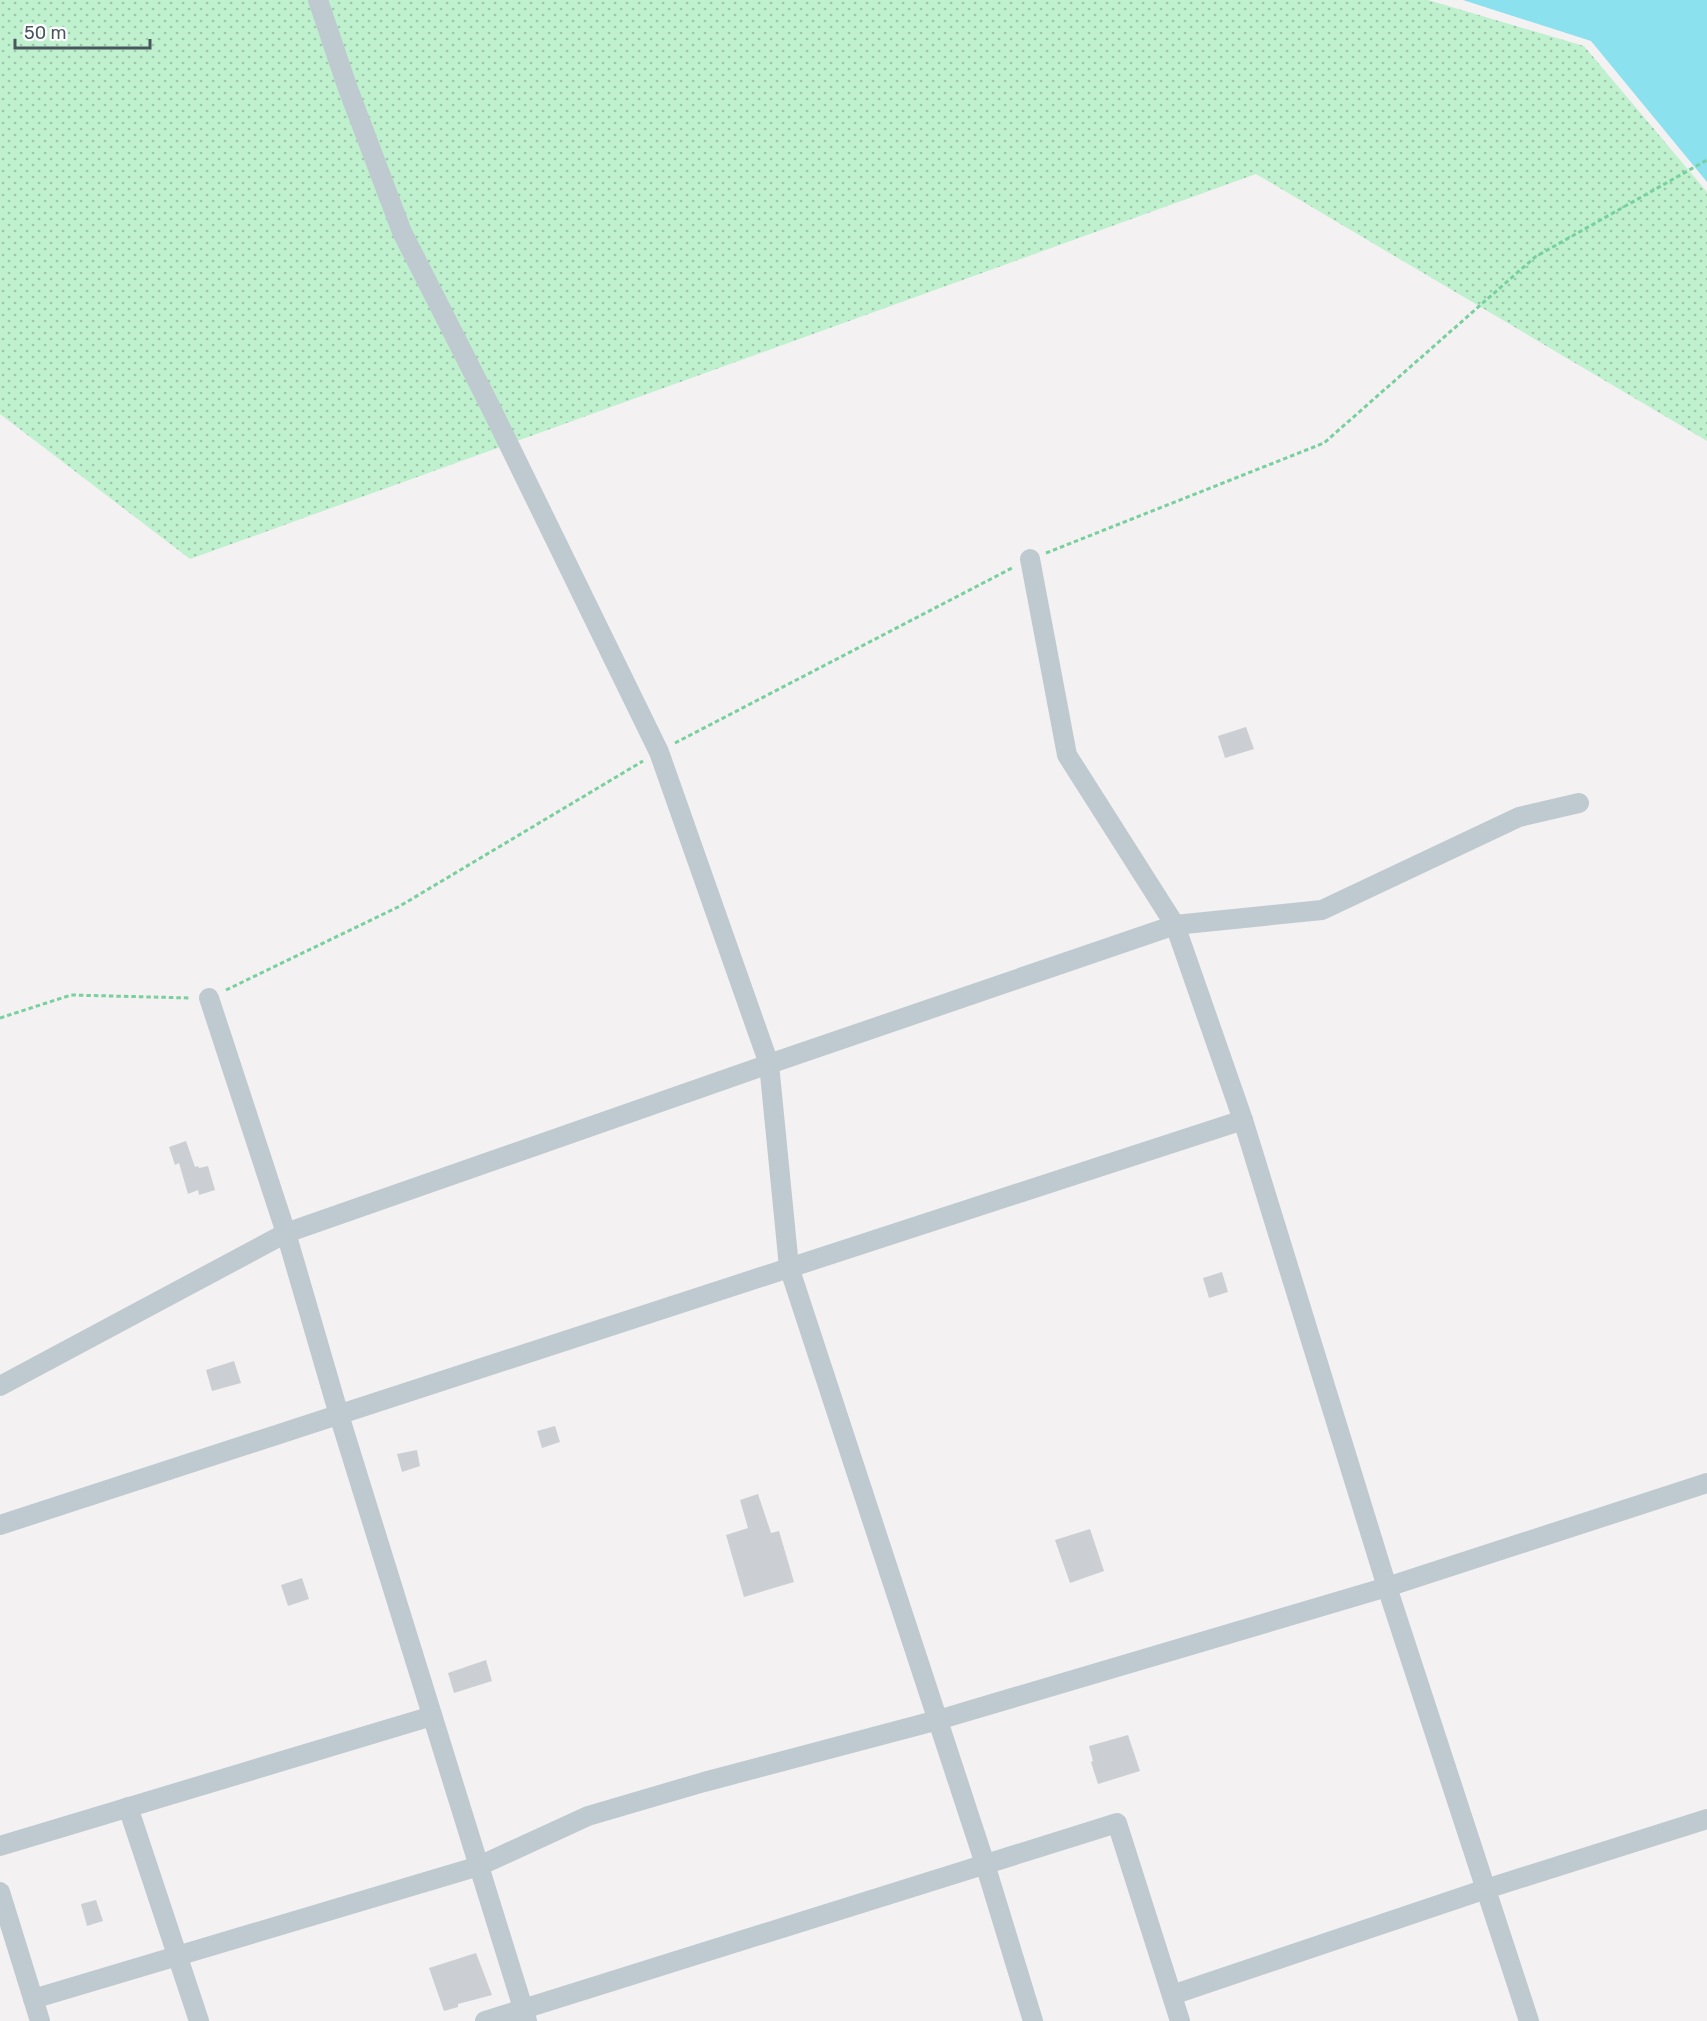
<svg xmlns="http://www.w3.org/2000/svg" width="1707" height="2021" viewBox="0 0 1707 2021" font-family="Rubik,sans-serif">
	<defs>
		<pattern id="grass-dots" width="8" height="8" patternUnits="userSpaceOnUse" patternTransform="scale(1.5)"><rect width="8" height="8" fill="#c0f1cf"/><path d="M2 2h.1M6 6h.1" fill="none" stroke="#9ec6ab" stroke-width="1.8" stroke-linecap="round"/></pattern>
	</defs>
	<rect width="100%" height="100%" fill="#f3f1f1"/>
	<path fill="url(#grass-dots)" d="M 0,0 L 1428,0 L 1584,46 L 1707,192 L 1707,441 L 1256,174 L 190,559 L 0,414 Z"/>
	<path fill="#8ce1ee" d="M 1463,0 L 1707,0 L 1707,182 L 1591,41 Z"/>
	<g fill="#cbcfd3">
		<path d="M 1246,727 L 1254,749 L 1225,758 L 1218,736 Z"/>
		<path d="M 186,1141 L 195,1167 L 198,1166 L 199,1168 L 208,1166 L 215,1190 L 199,1195 L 198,1190 L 188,1194 L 179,1163 L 175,1165 L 169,1147 Z"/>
		<path d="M 1222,1272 L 1228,1292 L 1209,1298 L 1203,1278 Z"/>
		<path d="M 234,1361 L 241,1383 L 212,1391 L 206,1370 Z"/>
		<path d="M 555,1426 L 560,1442 L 542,1448 L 537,1431 Z"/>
		<path d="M 417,1450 L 420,1466 L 402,1472 L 397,1454 Z"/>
		<path d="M 758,1494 L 771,1533 L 779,1531 L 794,1582 L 744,1597 L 726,1535 L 748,1528 L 740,1500 Z"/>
		<path d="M 1090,1529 L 1104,1571 L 1070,1583 L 1055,1540 Z"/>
		<path d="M 302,1578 L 309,1599 L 288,1606 L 281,1585 Z"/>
		<path d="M 486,1660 L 492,1681 L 454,1693 L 448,1673 Z"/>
		<path d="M 1128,1735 L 1140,1771 L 1098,1784 L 1091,1762 L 1093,1761 L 1089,1746 Z"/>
		<path d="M 96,1900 L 103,1921 L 87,1926 L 81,1904 Z"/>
		<path d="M 476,1953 L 492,1995 L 458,2004 L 458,2007 L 444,2011 L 429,1968 Z"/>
	</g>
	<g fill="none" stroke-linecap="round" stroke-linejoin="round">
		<g stroke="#77d09e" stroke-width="3" stroke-dasharray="4.5 3" stroke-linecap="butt">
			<path d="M 1046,553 L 1324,443 L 1535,257 L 1707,160"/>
			<path d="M 675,743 L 1012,568"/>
			<path d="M 226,990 L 400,906 L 643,761"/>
			<path d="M 0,1018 L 71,995 L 191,998"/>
		</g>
		<g stroke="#bfcad0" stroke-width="20">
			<path d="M 318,0 L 347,86 L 402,232 L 490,406 L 659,752 L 769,1064 L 789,1267 L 985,1864 L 1033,2021"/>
			<path d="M 1030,559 L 1067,755 L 1175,925 L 1243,1120 L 1387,1587 L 1529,2021"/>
			<path d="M 209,998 L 286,1233 L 339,1415 L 527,2021"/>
			<path d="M 0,1386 L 286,1233 L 769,1064 L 1175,925 L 1322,910 L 1519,817 L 1579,803"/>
			<path d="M 0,1525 L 1243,1120"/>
			<path d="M 128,1807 L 199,2021"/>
			<path d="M 0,1846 L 432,1716"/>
			<path d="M 0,1892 L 40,2021"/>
			<path d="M 1172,1995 L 1486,1889 L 1707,1819"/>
			<path d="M 33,1999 L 479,1866 L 588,1816 L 704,1782 L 938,1720 L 1387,1587 L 1707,1483"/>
			<path d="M 485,2021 L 1117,1823 L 1180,2021"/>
		</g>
	</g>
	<path d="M15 39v9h135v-9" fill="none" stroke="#48565f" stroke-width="3"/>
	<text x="24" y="39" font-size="18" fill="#48565f" stroke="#ffffff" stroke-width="4.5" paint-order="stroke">50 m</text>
</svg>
